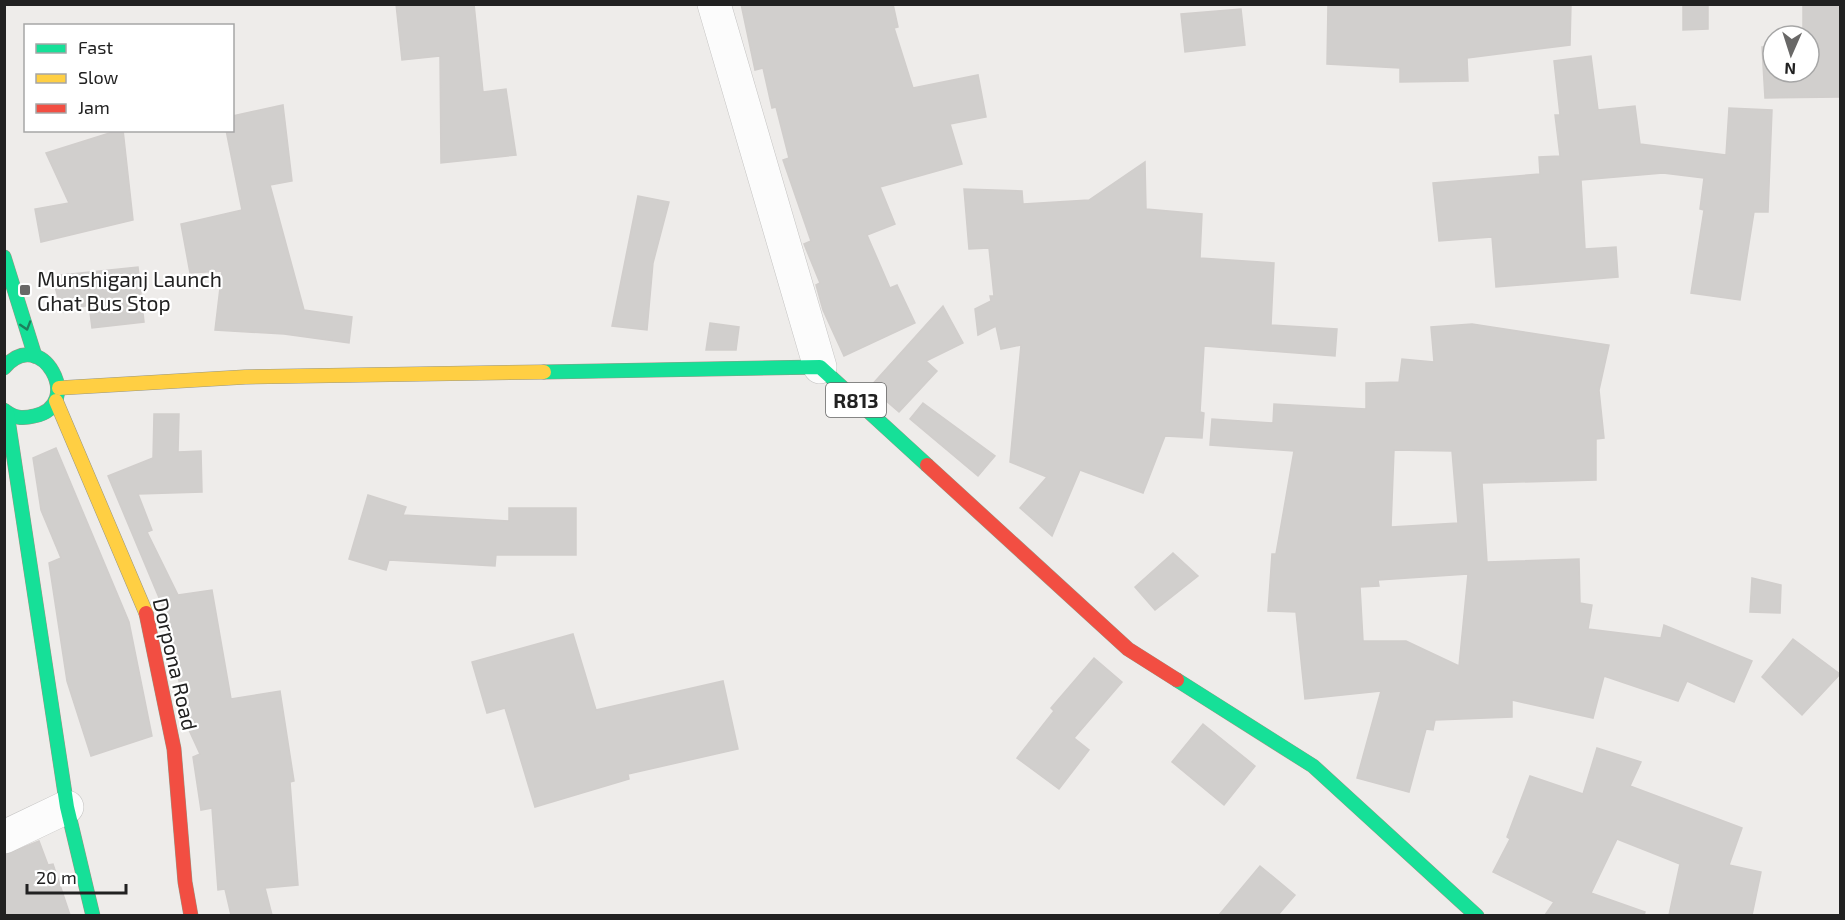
<svg xmlns="http://www.w3.org/2000/svg" width="1845" height="920" viewBox="0 0 1845 920" font-family="'Exo 2',sans-serif">
	<rect width="100%" height="100%" fill="#eeecea"/>
	<g fill="#d1cfcd" stroke="#d1cecc" stroke-width="1.5" fill-rule="evenodd">
		<path d="M 396,4 L 474,4 L 483,92 L 506,89 L 516,155 L 441,163 L 440,56 L 402,60 Z"/>
		<path d="M 741,4 L 893,4 L 898,27 L 894,28 L 913,88 L 978,75 L 986,117 L 950,124 L 962,164 L 880,187 L 895,224 L 867,235 L 890,288 L 897,285 L 915,323 L 844,356 L 823,310 L 816,285 L 820,283 L 804,244 L 811,241 L 783,160 L 789,158 L 776,107 L 772,108 L 763,68 L 755,70 Z"/>
		<path d="M 1328,4 L 1571,4 L 1570,45 L 1467,58 L 1468,81 L 1400,82 L 1400,68 L 1327,64 Z"/>
		<path d="M 1683,4 L 1708,4 L 1708,29 L 1683,30 Z"/>
		<path d="M 1803,4 L 1840,4 L 1840,97 L 1765,98 L 1762,47 L 1773,47 L 1773,72 L 1809,72 L 1809,36 L 1803,36 Z"/>
		<path d="M 1241,9 L 1245,45 L 1185,52 L 1181,14 Z"/>
		<path d="M 1591,56 L 1598,110 L 1635,106 L 1640,144 L 1726,155 L 1729,108 L 1772,110 L 1768,212 L 1754,212 L 1740,300 L 1691,293 L 1704,210 L 1700,209 L 1704,178 L 1663,173 L 1581,180 L 1585,249 L 1616,247 L 1618,277 L 1496,287 L 1492,237 L 1439,241 L 1433,183 L 1540,174 L 1539,157 L 1560,156 L 1555,115 L 1560,115 L 1554,61 Z"/>
		<path d="M 283,105 L 292,181 L 270,185 L 304,310 L 352,317 L 349,343 L 284,334 L 215,330 L 222,271 L 190,273 L 181,224 L 242,210 L 226,130 L 232,130 L 232,116 Z"/>
		<path d="M 119,130 L 123,130 L 133,220 L 41,242 L 35,209 L 69,203 L 46,153 Z"/>
		<path d="M 1145,162 L 1146,209 L 1202,214 L 1200,258 L 1274,263 L 1271,325 L 1337,329 L 1335,356 L 1204,346 L 1200,412 L 1204,413 L 1202,438 L 1165,436 L 1143,493 L 1080,470 L 1052,536 L 1020,508 L 1047,477 L 1010,462 L 1021,345 L 1001,349 L 996,326 L 978,335 L 975,309 L 991,301 L 990,296 L 994,296 L 989,248 L 969,249 L 964,189 L 1022,191 L 1023,204 L 1089,200 Z"/>
		<path d="M 638,196 L 669,202 L 653,263 L 647,330 L 612,326 Z"/>
		<path d="M 138,267 L 144,322 L 92,328 L 89,305 L 62,312 L 52,276 Z"/>
		<path d="M 943,306 L 963,343 L 926,361 L 937,371 L 899,412 L 870,387 Z"/>
		<path d="M 710,323 L 739,327 L 736,350 L 706,350 Z"/>
		<path d="M 1472,324 L 1609,345 L 1599,390 L 1604,438 L 1596,439 L 1596,480 L 1482,483 L 1487,562 L 1579,559 L 1580,603 L 1592,605 L 1588,629 L 1661,638 L 1664,625 L 1752,661 L 1734,702 L 1687,681 L 1678,701 L 1604,676 L 1593,718 L 1512,700 L 1512,717 L 1435,720 L 1433,730 L 1426,729 L 1409,792 L 1357,778 L 1381,691 L 1305,699 L 1296,612 L 1268,611 L 1272,554 L 1276,554 L 1294,451 L 1210,445 L 1212,419 L 1273,423 L 1274,404 L 1366,409 L 1366,383 L 1399,382 L 1402,359 L 1434,362 L 1431,327 ZM 1394,450 L 1452,451 L 1458,523 L 1391,527 ZM 1468,574 L 1459,666 L 1406,641 L 1363,641 L 1360,587 L 1379,586 L 1378,580 Z"/>
		<path d="M 923,403 L 995,456 L 978,476 L 910,419 Z"/>
		<path d="M 154,414 L 179,414 L 178,452 L 201,451 L 202,492 L 138,494 L 152,530 L 147,532 L 178,595 L 212,590 L 231,699 L 280,691 L 294,781 L 290,782 L 298,885 L 265,888 L 272,915 L 231,915 L 225,889 L 218,890 L 212,808 L 201,810 L 193,757 L 200,754 L 189,730 L 165,612 L 108,476 L 153,458 Z"/>
		<path d="M 56,448 L 129,622 L 152,736 L 91,756 L 67,681 L 49,563 L 61,558 L 41,510 L 33,458 Z"/>
		<path d="M 368,495 L 406,507 L 403,515 L 509,521 L 509,508 L 576,508 L 576,555 L 496,555 L 495,566 L 389,560 L 386,570 L 349,559 Z"/>
		<path d="M 1173,553 L 1198,576 L 1155,610 L 1135,587 Z"/>
		<path d="M 1752,578 L 1781,585 L 1780,613 L 1750,612 Z"/>
		<path d="M 573,634 L 596,710 L 723,681 L 738,749 L 628,774 L 629,779 L 535,807 L 505,708 L 487,713 L 472,662 Z"/>
		<path d="M 1793,639 L 1840,674 L 1802,715 L 1762,677 Z"/>
		<path d="M 1094,658 L 1122,682 L 1074,738 L 1089,750 L 1059,789 L 1017,758 L 1054,711 L 1051,708 Z"/>
		<path d="M 1203,724 L 1255,766 L 1224,805 L 1172,762 Z"/>
		<path d="M 1597,748 L 1641,762 L 1630,786 L 1742,828 L 1729,865 L 1761,872 L 1752,915 L 1669,915 L 1680,864 L 1617,839 L 1591,893 L 1645,912 L 1644,915 L 1545,915 L 1554,902 L 1493,872 L 1510,839 L 1507,837 L 1530,776 L 1583,794 Z"/>
		<path d="M 39,841 L 48,865 L 53,864 L 70,915 L 4,915 L 4,855 Z"/>
		<path d="M 1260,866 L 1295,895 L 1278,915 L 1219,915 Z"/>
	</g>
	<g fill="none" stroke-linecap="round" stroke-linejoin="round">
		<g stroke="#c4c3c2" stroke-width="34">
			<g id="street">
				<path d="M 714,4 L 820,367"/>
				<path d="M 4,837 L 67,807"/>
			</g>
		</g>
		<g stroke="#979684" stroke-width="15">
			<g id="fast">
				<path d="M 4,257 L 35,356"/>
				<path d="M 4,368 C 41,323 86,406 34,416 C 22,419 14,418 4,410"/>
				<path d="M 544,372 L 820,367 L 927,465"/>
				<path d="M 7,413 L 67,807 L 93,916"/>
				<path d="M 1177,680 L 1313,766 L 1477,916"/>
			</g>
		</g>
		<g stroke="#979684" stroke-width="15">
			<g id="slow">
				<path d="M 59,388 L 245,377 L 544,372"/>
				<path d="M 56,401 L 146,613"/>
			</g>
		</g>
		<g stroke="#979684" stroke-width="15">
			<g id="jam">
				<path d="M 927,465 L 1128,649 L 1177,680"/>
				<path d="M 146,613 L 174,749 L 185,882 L 191,916"/>
			</g>
		</g>
		<use href="#street" stroke="#fcfcfc" stroke-width="33"/>
		<use href="#fast" stroke="#16e098" stroke-width="14"/>
		<use href="#slow" stroke="#ffcf43" stroke-width="14"/>
		<use href="#jam" stroke="#f24e42" stroke-width="14"/>
	</g>
	<defs><path id="oneway-chevron" d="M-2-3.5L2.5 0L-2 3.5" fill="none" stroke-width="1.6" stroke-linecap="round" stroke-linejoin="round" transform="scale(1.5)"/></defs>
	<use stroke="#1c805c" href="#oneway-chevron" transform="translate(26 326) rotate(73)"/>
	<rect fill="#696867" stroke="#fff" stroke-width="2" x="19" y="284" width="12" height="12" rx="3"/>
	<g text-anchor="middle" dominant-baseline="central" stroke-width="4.5" stroke-linejoin="round" paint-order="stroke">
		<rect fill="#fff" stroke="#646464" stroke-width="1.5" x="826" y="383" width="60" height="34" rx="4.5"/>
		<g font-size="20" font-weight="bold" fill="#212121">
			<text x="856" y="400">R813</text>
		</g>
		<g font-size="21" fill="#212121" stroke="#fff" text-anchor="start">
			<text x="37" y="278">Munshiganj Launch<tspan x="37" dy="24">Ghat Bus Stop</tspan></text>
		</g>
		<g font-size="21" fill="#212121" stroke="#fff">
			<text transform="translate(176 664) rotate(77)">Dorpona Road</text>
		</g>
	</g>
	<rect width="1845" height="920" fill="none" stroke="#212121" stroke-width="12"/>
	<rect x="24" y="24" width="210" height="108" fill="#ffffff" stroke="#a6a6a6" stroke-width="1.5"/>
	<rect x="36" y="44" width="30" height="9" fill="#16e098" stroke="#a6a6a6" stroke-width="1.5"/>
	<text x="78" y="54" font-size="18" fill="#212121">Fast</text>
	<rect x="36" y="74" width="30" height="9" fill="#ffcf43" stroke="#a6a6a6" stroke-width="1.5"/>
	<text x="78" y="84" font-size="18" fill="#212121">Slow</text>
	<rect x="36" y="104" width="30" height="9" fill="#f24e42" stroke="#a6a6a6" stroke-width="1.5"/>
	<text x="78" y="114" font-size="18" fill="#212121">Jam</text>
	<g transform="translate(1791 54) rotate(183)"><circle r="28" fill="#ffffff" stroke="#a6a6a6" stroke-width="1.5"/>
	<path d="M0-4.5L10 22L0 15L-10 22Z" fill="#696867"/>
	<text y="-9" font-size="16" font-weight="bold" text-anchor="middle" fill="#212121">N</text>
	</g>
	<path d="M27 884v9h99v-9" fill="none" stroke="#212121" stroke-width="3"/>
	<text x="36" y="884" font-size="18" fill="#212121" stroke="#ffffff" stroke-width="4.5" paint-order="stroke">20 m</text>
</svg>
